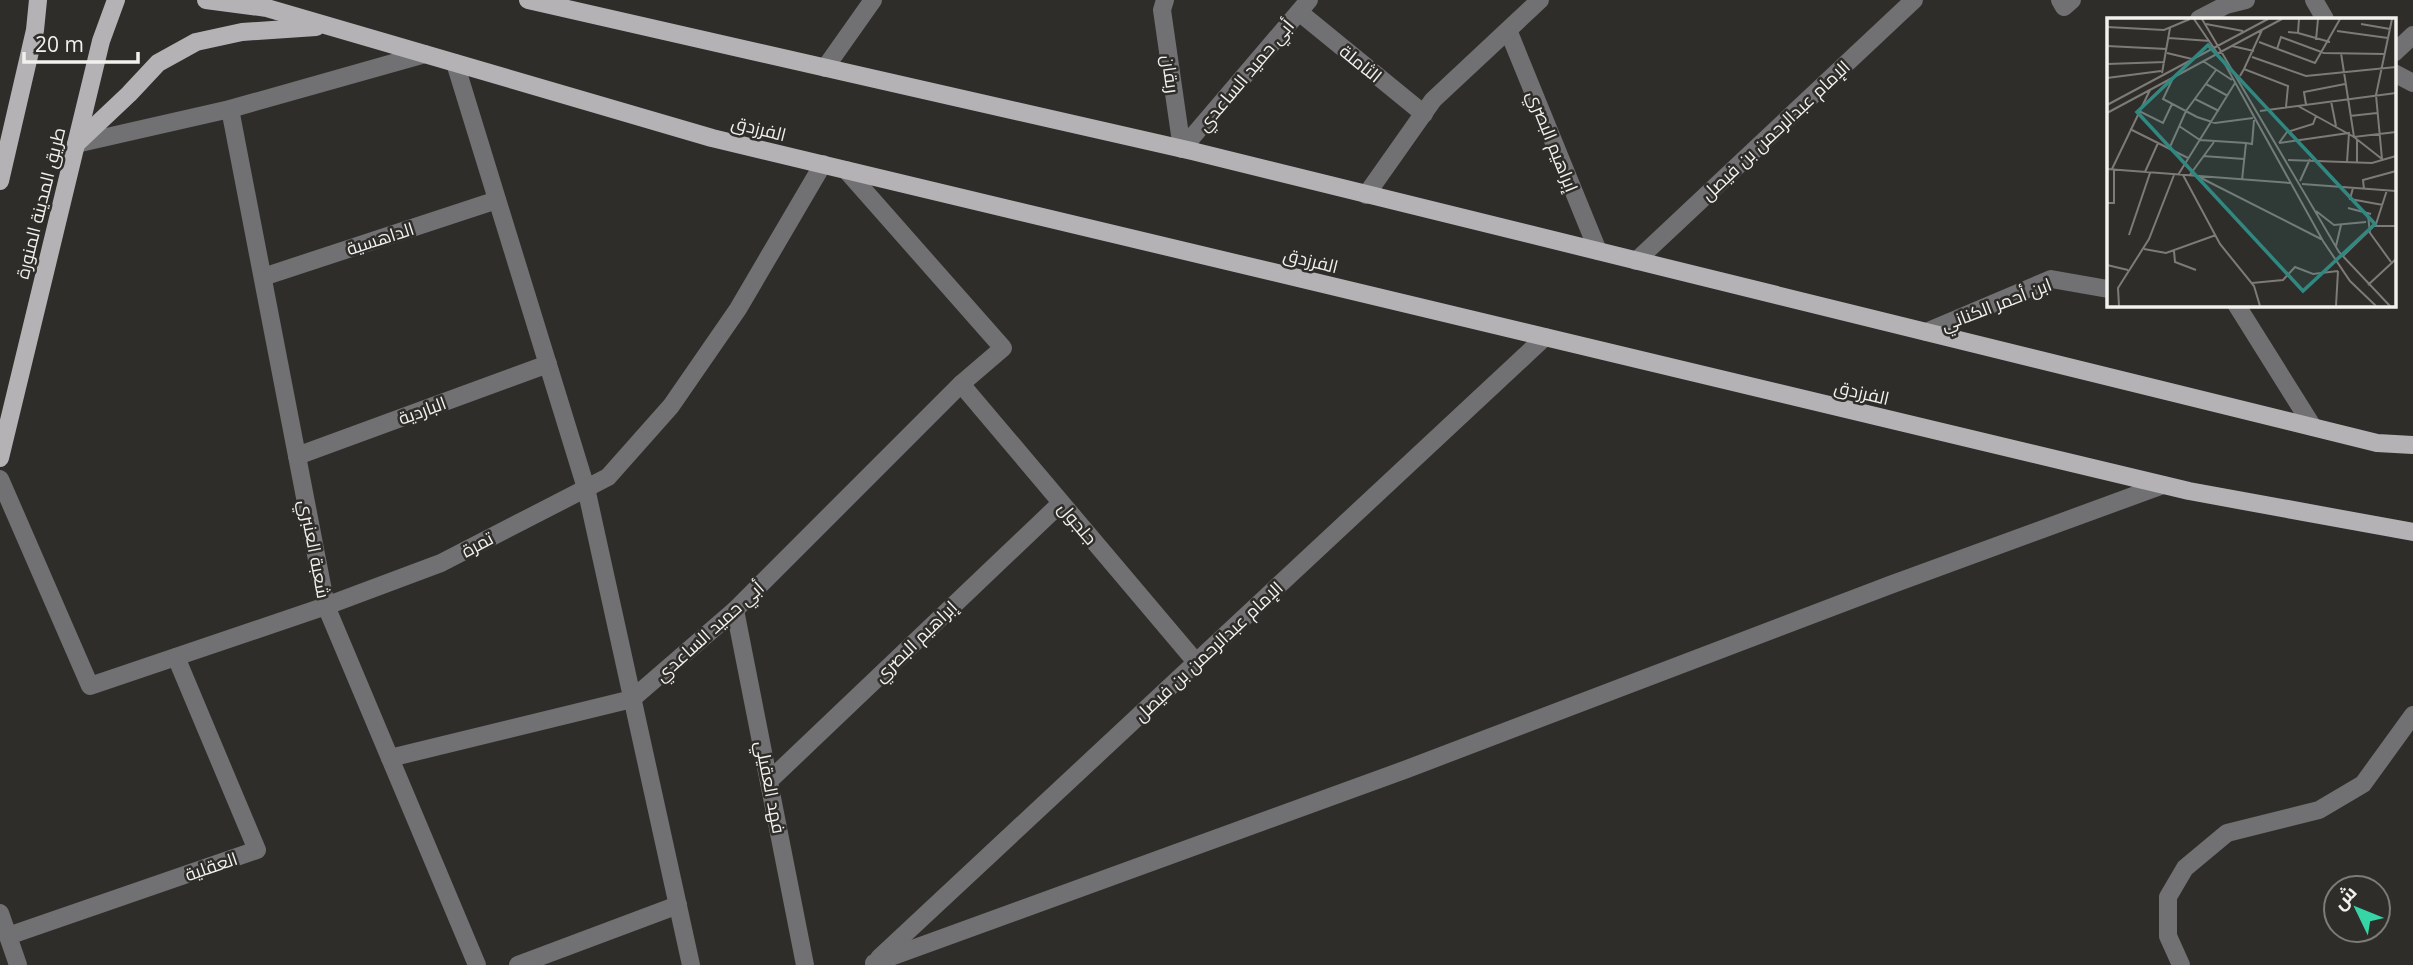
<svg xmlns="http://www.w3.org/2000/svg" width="2413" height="965" viewBox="0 0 2413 965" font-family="'Open Sans',Cairo,sans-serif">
	<rect width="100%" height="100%" fill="#2f2d2a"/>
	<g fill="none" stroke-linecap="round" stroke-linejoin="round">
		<g stroke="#717072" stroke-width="18">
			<path d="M 1165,0 L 1162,10 L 1182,149"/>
			<path d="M 2060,0 L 2064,7 L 2072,0"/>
			<path d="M 2314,0 L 2325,19"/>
			<path d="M 1299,12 L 1424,114"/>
			<path d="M 2199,19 L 2226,5 L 2246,0"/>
			<path d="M 1508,30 L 1598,251"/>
			<path d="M 2394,53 L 2413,35"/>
			<path d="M 455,63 L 586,488 L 691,965"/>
			<path d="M 825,68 L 873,0"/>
			<path d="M 2394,73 L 2413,83"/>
			<path d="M 230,109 L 326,606 L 477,965"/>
			<path d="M 76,144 L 230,109 L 425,54"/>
			<path d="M 1182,149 L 1309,0"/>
			<path d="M 1366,195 L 1433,100 L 1540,0"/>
			<path d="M 1636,261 L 1914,0"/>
			<path d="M 263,277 L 497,200"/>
			<path d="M 2236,304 L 2313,427"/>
			<path d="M 1926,332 L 2051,279 L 2108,289"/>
			<path d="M 961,384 L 1196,662"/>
			<path d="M 297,456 L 548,364"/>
			<path d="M 0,479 L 90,686 L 326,606 L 441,563 L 608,477 L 671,406 L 738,309 L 823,164"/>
			<path d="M 735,610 L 805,965"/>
			<path d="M 390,758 L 632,699 L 735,610 L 961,384 L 1003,348 L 846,170"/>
			<path d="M 770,780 L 1061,503"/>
			<path d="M 0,913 L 18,965"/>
			<path d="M 8,936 L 257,850 L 176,657"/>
			<path d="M 879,958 L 1545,337"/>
			<path d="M 874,963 L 1407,769 L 1890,585 L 2163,485"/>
			<path d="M 518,965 L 678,905"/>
			<path d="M 2181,965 L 2168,936 L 2168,897 L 2185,868 L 2227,833 L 2319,810 L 2363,784 L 2413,715"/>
		</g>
		<g stroke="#b5b2b6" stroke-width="18">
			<path d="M 206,0 L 267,8 L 712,138 L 2189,491 L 2413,532"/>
			<path d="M 528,0 L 1192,151 L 2377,443 L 2413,445"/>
			<path d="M 76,144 L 129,94 L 158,63 L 196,42 L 242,32 L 316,27"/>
			<path d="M 0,181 L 35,30 L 38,0"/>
			<path d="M 0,458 L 101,41 L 116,0"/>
		</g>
	</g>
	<g text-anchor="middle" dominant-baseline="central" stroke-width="5" stroke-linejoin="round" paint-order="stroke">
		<g font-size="18" fill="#f2f1ee" stroke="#2f2d2a">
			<text transform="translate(1361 63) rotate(39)">الثاملة</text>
			<text transform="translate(1171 74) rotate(82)">ربقان</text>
			<text transform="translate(1245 75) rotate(-50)">أبي حميد الساعدي</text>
			<text transform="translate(759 128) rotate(14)">الفرزدق</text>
			<text transform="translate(1775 130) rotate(-43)">الإمام عبدالرحمن بن فيصل</text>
			<text transform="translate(1553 141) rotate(68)">إبراهيم البصري</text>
			<text transform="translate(40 203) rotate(-76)">طريق المدينة المنورة</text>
			<text transform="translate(380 238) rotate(-18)">الداهسية</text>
			<text transform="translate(1311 260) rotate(14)">الفرزدق</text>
			<text transform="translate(1996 304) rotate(-21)">ابن أحمر الكناني</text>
			<text transform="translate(1862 392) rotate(13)">الفرزدق</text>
			<text transform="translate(422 410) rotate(-20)">الباردية</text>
			<text transform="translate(1078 523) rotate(50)">جلجول</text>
			<text transform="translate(477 544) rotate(-28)">تمرة</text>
			<text transform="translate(315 549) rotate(79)">شعبة العنبري</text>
			<text transform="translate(709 631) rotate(-42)">أبي حميد الساعدي</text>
			<text transform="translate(915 641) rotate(-44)">إبراهيم البصري</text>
			<text transform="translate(1208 651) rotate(-43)">الإمام عبدالرحمن بن فيصل</text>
			<text transform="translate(771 787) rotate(79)">فهد العقيلي</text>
			<text transform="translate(211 866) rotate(-19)">العقلية</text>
		</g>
	</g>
	<g transform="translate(2107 18)">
		<rect width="289" height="289" fill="#2f2d2a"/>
		<path fill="none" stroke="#7d7b78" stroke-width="2" d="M 87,1 L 119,48 L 216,223 L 243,263 L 269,288M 95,1 L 232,234 L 283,288M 99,6 L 136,13M 254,6 L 283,11M 0,9 L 57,12 L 83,1M 230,13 L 281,20M 181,14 L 191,15 L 192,1M 191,15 L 223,24M 62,20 L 103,23M 209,22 L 211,1M 152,24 L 208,45 L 233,1M 0,28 L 60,31M 125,28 L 147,33M 170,31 L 174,19 L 217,35 L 278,36M 60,35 L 85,41M 234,35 L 247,119 L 289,114M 145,39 L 199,58 L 289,49M 96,43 L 125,62M 0,46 L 58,44M 137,51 L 155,12M 55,55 L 63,10M 133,58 L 137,51 L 181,68 L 179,89M 0,60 L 54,53M 66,60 L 56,81 L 90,99 L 108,105 L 146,100M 99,66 L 121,78M 88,81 L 112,93M 224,83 L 229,108M 0,87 L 161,1M 199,87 L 197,74 L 238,66M 191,88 L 247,119 L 275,141M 32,93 L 56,105 L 65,86M 153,93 L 289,75M 0,95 L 175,1M 243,98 L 270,95M 72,108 L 93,122 L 139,125M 23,111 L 81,140M 139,125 L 145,126 L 147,102M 172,125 L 242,115 L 240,144M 172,125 L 180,114 L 206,106 L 209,98M 62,131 L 79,93 L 109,52M 96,138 L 137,141M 275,141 L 269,77 L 285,1M 181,142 L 265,145 L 289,138M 250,145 L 250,121M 0,151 L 183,165M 5,151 L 43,72M 38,154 L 51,125M 71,157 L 128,65M 76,157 L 113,226 L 147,268 L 153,288M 82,158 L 107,124M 92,159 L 214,221M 135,162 L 139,125M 193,163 L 203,141M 195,166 L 289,173M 246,170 L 243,181 L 276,187M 257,171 L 256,162 L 289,153M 0,185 L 7,185 L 7,151M 241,190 L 264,196M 209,193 L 227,207 L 259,204M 261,197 L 263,215 L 284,244M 267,208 L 289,208M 22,217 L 43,155M 229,228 L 234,207M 37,231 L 59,235 L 109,217M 67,233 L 68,244 L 89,252M 236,238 L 269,206 L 280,172M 0,247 L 21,252M 145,265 L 176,262 L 188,249 L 206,256 L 231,253M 261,267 L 289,241M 12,288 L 11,270 L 42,221 L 67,157M 229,288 L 231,253"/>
		<path fill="#318881" fill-opacity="0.15" stroke="#318881" stroke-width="3.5" d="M 101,27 L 268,206 L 196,273 L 30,94 Z"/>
		<rect width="289" height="289" fill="none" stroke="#f2f1ee" stroke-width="3.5"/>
	</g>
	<g transform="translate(2357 909) rotate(313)"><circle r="33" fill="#2f2d2a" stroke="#7d7b78" stroke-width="2"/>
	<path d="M0-5L12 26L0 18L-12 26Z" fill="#37d4a6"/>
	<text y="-10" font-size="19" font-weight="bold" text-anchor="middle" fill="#f2f1ee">ش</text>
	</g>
	<path d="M24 52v10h114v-10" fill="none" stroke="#f2f1ee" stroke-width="3.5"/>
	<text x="35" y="52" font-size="21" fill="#f2f1ee" stroke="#2f2d2a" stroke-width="5" paint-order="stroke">20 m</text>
</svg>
